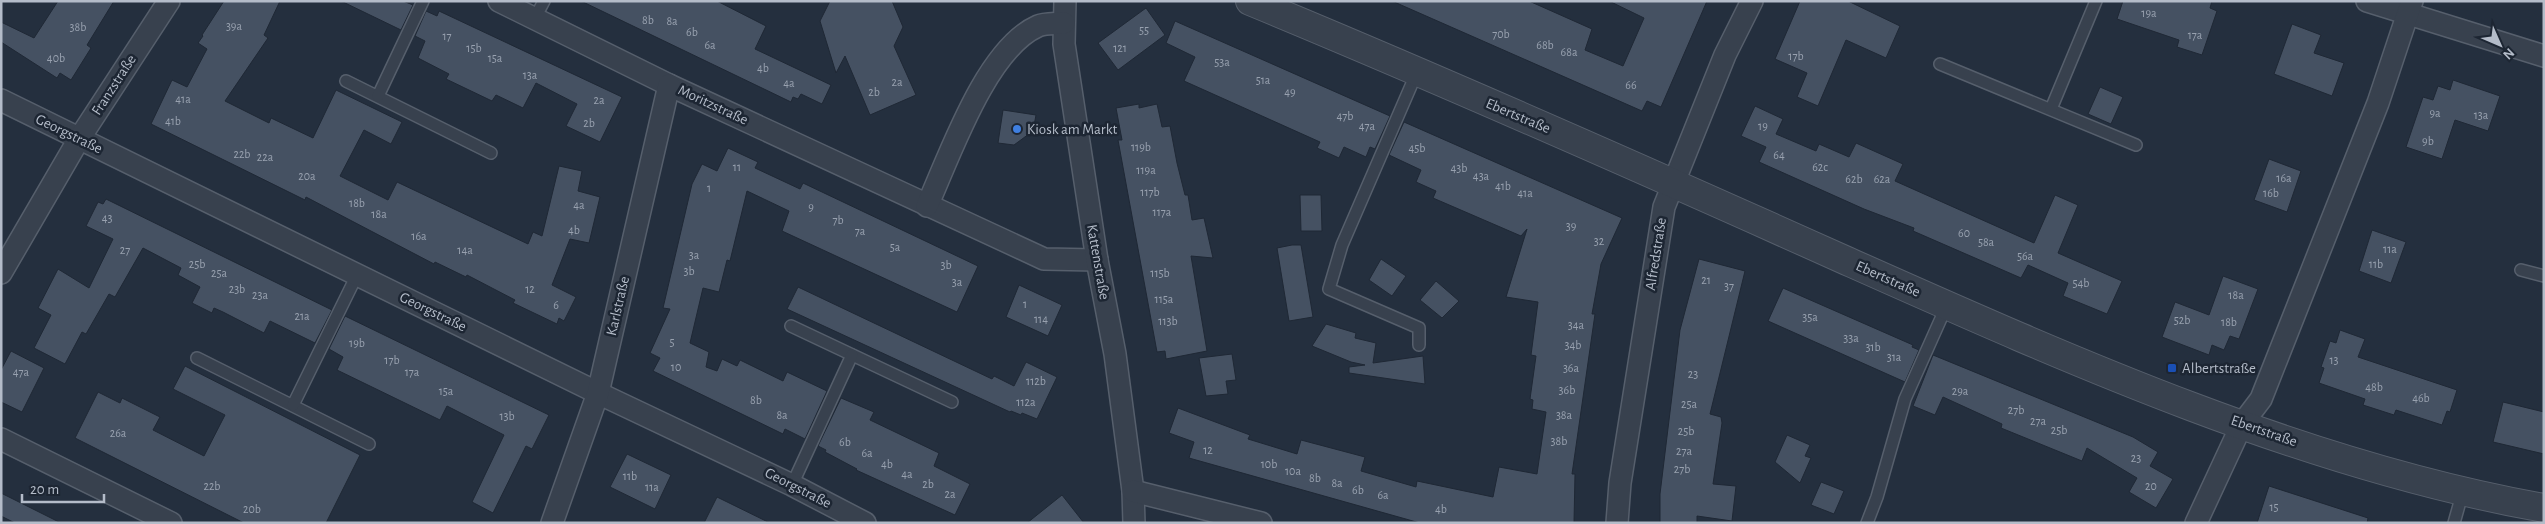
<svg xmlns="http://www.w3.org/2000/svg" width="2545" height="524" viewBox="0 0 2545 524" font-family="'Alegreya Sans',sans-serif">
	<rect width="100%" height="100%" fill="#242f3e"/>
	<g fill="#455162" stroke="#1f2835">
		<path d="M 58,1 L 114,1 L 87,45 L 91,48 L 71,80 L 60,73 L 57,78 L 1,42 L 1,22 L 34,38 Z"/>
		<path d="M 224,1 L 280,1 L 264,35 L 268,38 L 225,101 L 269,123 L 271,118 L 313,138 L 336,90 L 402,122 L 391,144 L 364,130 L 340,176 L 388,200 L 397,182 L 528,244 L 533,232 L 542,236 L 559,166 L 582,171 L 578,191 L 600,197 L 589,243 L 570,239 L 552,285 L 576,297 L 564,321 L 559,318 L 557,324 L 513,303 L 515,300 L 467,275 L 466,277 L 435,262 L 434,264 L 306,197 L 305,200 L 151,124 L 172,80 L 187,87 L 207,49 L 198,43 L 203,36 L 202,35 Z"/>
		<path d="M 341,1 L 403,1 L 413,5 L 401,30 Z"/>
		<path d="M 581,1 L 717,1 L 766,26 L 755,49 L 831,85 L 822,104 L 801,94 L 798,99 L 793,97 L 791,102 Z"/>
		<path d="M 830,1 L 892,1 L 903,27 L 894,46 L 916,95 L 870,115 L 845,56 L 836,73 L 820,21 Z"/>
		<path d="M 1392,1 L 1529,1 L 1592,29 L 1585,50 L 1623,66 L 1644,18 L 1609,1 L 1707,1 L 1661,107 L 1647,101 L 1642,111 Z"/>
		<path d="M 1800,1 L 1848,1 L 1900,26 L 1886,58 L 1846,40 L 1818,106 L 1797,97 L 1807,73 L 1775,59 Z"/>
		<path d="M 2123,1 L 2212,1 L 2210,8 L 2217,11 L 2202,55 L 2177,47 L 2179,40 L 2117,19 Z"/>
		<path d="M 1146,8 L 1165,35 L 1118,70 L 1098,43 Z"/>
		<path d="M 426,11 L 437,16 L 439,11 L 622,97 L 600,142 L 566,126 L 577,104 L 536,83 L 523,108 L 496,95 L 492,101 L 446,79 L 449,74 L 418,58 L 425,41 L 415,36 Z"/>
		<path d="M 1175,21 L 1390,116 L 1375,149 L 1370,147 L 1366,157 L 1344,147 L 1339,158 L 1317,148 L 1320,142 L 1184,81 L 1195,57 L 1166,43 Z"/>
		<path d="M 2292,24 L 2321,35 L 2314,53 L 2344,63 L 2332,96 L 2274,74 Z"/>
		<path d="M 2453,80 L 2500,96 L 2488,131 L 2455,120 L 2442,159 L 2406,147 L 2423,97 L 2433,100 L 2438,86 L 2450,90 Z"/>
		<path d="M 2100,87 L 2123,97 L 2111,124 L 2088,114 Z"/>
		<path d="M 1139,104 L 1139,108 L 1157,104 L 1162,127 L 1170,126 L 1177,163 L 1185,195 L 1188,195 L 1192,220 L 1204,218 L 1213,258 L 1191,256 L 1207,351 L 1166,359 L 1165,351 L 1157,352 L 1118,140 L 1122,140 L 1116,108 Z"/>
		<path d="M 1755,106 L 1783,119 L 1776,134 L 1816,151 L 1819,144 L 1849,157 L 1856,143 L 1903,164 L 1895,181 L 2034,243 L 2055,195 L 2078,205 L 2058,253 L 2122,281 L 2107,314 L 2063,296 L 2068,283 L 2028,265 L 2021,278 L 1913,231 L 1914,228 L 1864,209 L 1759,162 L 1766,147 L 1741,136 Z"/>
		<path d="M 1003,110 L 1036,115 L 1033,131 L 1014,145 L 998,143 Z"/>
		<path d="M 1404,122 L 1622,218 L 1601,264 L 1592,314 L 1595,314 L 1572,474 L 1575,474 L 1574,523 L 1420,523 L 1189,458 L 1194,442 L 1169,433 L 1178,408 L 1250,435 L 1248,439 L 1297,454 L 1301,440 L 1365,457 L 1361,471 L 1416,487 L 1417,481 L 1493,497 L 1499,467 L 1537,474 L 1546,412 L 1532,409 L 1533,400 L 1530,399 L 1536,356 L 1531,355 L 1538,302 L 1506,297 L 1527,229 L 1521,236 L 1433,198 L 1436,191 L 1416,182 L 1421,170 L 1389,155 Z"/>
		<path d="M 728,148 L 758,162 L 755,168 L 800,189 L 803,183 L 978,266 L 957,312 L 782,231 L 789,211 L 747,191 L 730,261 L 727,260 L 719,292 L 703,288 L 690,343 L 709,352 L 706,367 L 717,371 L 722,359 L 737,366 L 740,360 L 783,381 L 787,372 L 827,391 L 805,439 L 785,429 L 783,434 L 653,371 L 660,358 L 650,353 L 670,309 L 663,308 L 692,184 L 702,164 L 717,171 Z"/>
		<path d="M 2269,159 L 2301,171 L 2287,212 L 2254,200 Z"/>
		<path d="M 1300,195 L 1321,195 L 1322,231 L 1301,231 Z"/>
		<path d="M 106,199 L 332,310 L 315,343 L 270,321 L 264,333 L 223,312 L 214,308 L 212,313 L 192,303 L 200,287 L 178,275 L 181,268 L 143,248 L 115,297 L 109,294 L 86,334 L 82,332 L 65,364 L 34,348 L 51,315 L 38,308 L 58,269 L 89,288 L 113,239 L 86,226 L 98,202 L 103,204 Z"/>
		<path d="M 2372,230 L 2406,242 L 2391,283 L 2359,271 Z"/>
		<path d="M 1292,245 L 1301,245 L 1313,317 L 1289,321 L 1277,248 Z"/>
		<path d="M 1381,259 L 1406,276 L 1392,296 L 1369,280 Z"/>
		<path d="M 1699,259 L 1745,271 L 1710,414 L 1721,417 L 1722,423 L 1713,484 L 1736,486 L 1732,521 L 1697,516 L 1697,523 L 1660,523 L 1660,494 L 1680,330 Z"/>
		<path d="M 2223,276 L 2258,289 L 2239,339 L 2230,336 L 2224,350 L 2212,345 L 2209,355 L 2162,337 L 2175,302 L 2209,315 Z"/>
		<path d="M 1436,281 L 1459,301 L 1442,318 L 1420,300 Z"/>
		<path d="M 1019,285 L 1062,305 L 1048,336 L 1006,317 Z"/>
		<path d="M 798,287 L 992,379 L 994,376 L 1014,386 L 1026,362 L 1057,377 L 1037,419 L 1022,413 L 1021,415 L 1011,411 L 1010,412 L 787,309 Z"/>
		<path d="M 1783,288 L 1913,345 L 1912,347 L 1919,350 L 1905,382 L 1768,321 Z"/>
		<path d="M 345,316 L 549,415 L 532,449 L 526,446 L 493,513 L 472,502 L 504,435 L 447,406 L 440,420 L 337,370 L 343,357 L 329,349 Z"/>
		<path d="M 1326,324 L 1356,333 L 1355,338 L 1376,343 L 1373,363 L 1423,356 L 1425,384 L 1349,373 L 1349,367 L 1365,365 L 1351,362 L 1312,346 Z"/>
		<path d="M 2340,330 L 2365,339 L 2358,357 L 2457,390 L 2450,412 L 2447,411 L 2442,425 L 2396,410 L 2394,415 L 2363,405 L 2365,399 L 2319,383 L 2324,368 L 2321,367 L 2330,341 L 2336,343 Z"/>
		<path d="M 11,351 L 44,368 L 22,412 L 1,402 L 1,370 Z"/>
		<path d="M 1232,354 L 1236,380 L 1226,381 L 1228,394 L 1206,396 L 1199,358 Z"/>
		<path d="M 1933,355 L 2133,437 L 2158,452 L 2150,466 L 2173,479 L 2156,508 L 2129,492 L 2137,478 L 2087,448 L 2082,461 L 2001,428 L 2002,424 L 1943,397 L 1935,415 L 1913,406 Z"/>
		<path d="M 185,366 L 360,455 L 326,523 L 244,523 L 75,438 L 98,392 L 120,403 L 122,398 L 160,417 L 153,430 L 204,456 L 225,415 L 173,389 Z"/>
		<path d="M 841,398 L 874,412 L 870,420 L 939,453 L 934,466 L 970,484 L 955,515 L 856,470 L 857,469 L 825,452 L 826,450 L 818,446 Z"/>
		<path d="M 2503,402 L 2544,412 L 2544,454 L 2493,442 Z"/>
		<path d="M 1787,435 L 1810,445 L 1805,456 L 1811,458 L 1800,483 L 1775,462 Z"/>
		<path d="M 627,454 L 671,475 L 655,509 L 610,487 Z"/>
		<path d="M 1821,482 L 1844,491 L 1834,514 L 1811,505 Z"/>
		<path d="M 2269,486 L 2368,518 L 2367,523 L 2257,523 Z"/>
		<path d="M 1,493 L 61,523 L 15,523 L 1,516 Z"/>
		<path d="M 1062,495 L 1084,523 L 1027,523 Z"/>
		<path d="M 717,497 L 770,523 L 704,523 Z"/>
	</g>
	<g fill="none" stroke-linecap="round" stroke-linejoin="round">
		<g stroke="#565f6c" stroke-width="14">
			<g id="service">
				<path d="M 535,18 L 544,1"/>
				<path d="M 1940,64 L 2136,145"/>
				<path d="M 1417,72 L 1342,245 L 1329,289 L 1419,328 L 1419,345"/>
				<path d="M 346,81 L 491,153"/>
				<path d="M 378,96 L 423,1"/>
				<path d="M 2051,109 L 2096,1"/>
				<path d="M 2521,270 L 2544,276"/>
				<path d="M 791,326 L 952,402"/>
				<path d="M 197,358 L 369,444"/>
				<path d="M 293,405 L 357,275"/>
				<path d="M 792,485 L 852,355"/>
				<path d="M 1867,523 L 1877,497 L 1905,399 L 1947,305"/>
				<path d="M 2454,523 L 2463,491"/>
			</g>
		</g>
		<g stroke="#565f6c" stroke-width="24">
			<g id="minor">
				<path d="M 499,1 L 669,85 L 1044,259 L 1097,260"/>
				<path d="M 1065,1 L 1064,44 L 1097,260 L 1115,354 L 1133,491 L 1134,523"/>
				<path d="M 2367,1 L 2544,56"/>
				<path d="M 1,100 L 598,393 L 792,485 L 865,523"/>
				<path d="M 927,206 C 950,155 986,49 1038,26 C 1045,23 1056,24 1064,23"/>
				<path d="M 1,273 L 79,139 L 169,1"/>
				<path d="M 1,439 L 171,523"/>
				<path d="M 1133,491 L 1261,523"/>
				<path d="M 552,523 L 598,393 L 669,85"/>
				<path d="M 1617,523 L 1620,483 L 1664,207 L 1725,55 L 1752,1"/>
				<path d="M 2196,523 L 2242,424 L 2261,399 L 2378,103 L 2412,1"/>
			</g>
		</g>
		<g stroke="#565f6c" stroke-width="30">
			<path id="tertiary" d="M 1250,1 C 1451,84 1649,172 1847,261 C 2067,359 2306,466 2544,508"/>
		</g>
		<use href="#service" stroke="#38414e" stroke-width="11"/>
		<use href="#minor" stroke="#38414e" stroke-width="21"/>
		<use href="#tertiary" stroke="#38414e" stroke-width="28"/>
	</g>
	<circle fill="#3f7fe0" stroke="#1d2633" stroke-width="2" cx="1017" cy="129" r="5"/>
	<rect fill="#1a4fb4" stroke="#1d2633" stroke-width="2" x="2167" y="363" width="10" height="10" rx="2.5"/>
	<g text-anchor="middle" dominant-baseline="central" stroke-width="5" stroke-linejoin="round" paint-order="stroke">
		<g font-size="12" fill="#98a1af">
			<text x="2149" y="13">19a</text>
			<text x="648" y="20">8b</text>
			<text x="672" y="21">8a</text>
			<text x="234" y="26">39a</text>
			<text x="78" y="27">38b</text>
			<text x="1144" y="30">55</text>
			<text x="692" y="32">6b</text>
			<text x="1501" y="34">70b</text>
			<text x="2195" y="35">17a</text>
			<text x="447" y="36">17</text>
			<text x="710" y="45">6a</text>
			<text x="1545" y="45">68b</text>
			<text x="474" y="48">15b</text>
			<text x="1120" y="48">121</text>
			<text x="1569" y="52">68a</text>
			<text x="1796" y="56">17b</text>
			<text x="56" y="58">40b</text>
			<text x="495" y="58">15a</text>
			<text x="1222" y="62">53a</text>
			<text x="763" y="68">4b</text>
			<text x="530" y="75">13a</text>
			<text x="1263" y="80">51a</text>
			<text x="897" y="82">2a</text>
			<text x="789" y="83">4a</text>
			<text x="1631" y="85">66</text>
			<text x="874" y="92">2b</text>
			<text x="1290" y="92">49</text>
			<text x="183" y="99">41a</text>
			<text x="599" y="100">2a</text>
			<text x="2435" y="113">9a</text>
			<text x="2481" y="115">13a</text>
			<text x="1345" y="116">47b</text>
			<text x="173" y="121">41b</text>
			<text x="589" y="123">2b</text>
			<text x="1367" y="126">47a</text>
			<text x="1763" y="126">19</text>
			<text x="2428" y="141">9b</text>
			<text x="1141" y="147">119b</text>
			<text x="1417" y="148">45b</text>
			<text x="242" y="154">22b</text>
			<text x="1779" y="155">64</text>
			<text x="265" y="157">22a</text>
			<text x="737" y="167">11</text>
			<text x="1820" y="167">62c</text>
			<text x="1459" y="168">43b</text>
			<text x="1146" y="170">119a</text>
			<text x="307" y="176">20a</text>
			<text x="1481" y="176">43a</text>
			<text x="2284" y="178">16a</text>
			<text x="1854" y="179">62b</text>
			<text x="1882" y="179">62a</text>
			<text x="1503" y="186">41b</text>
			<text x="709" y="188">1</text>
			<text x="1150" y="192">117b</text>
			<text x="1525" y="193">41a</text>
			<text x="2271" y="193">16b</text>
			<text x="357" y="203">18b</text>
			<text x="579" y="205">4a</text>
			<text x="811" y="207">9</text>
			<text x="1162" y="212">117a</text>
			<text x="379" y="214">18a</text>
			<text x="107" y="218">43</text>
			<text x="838" y="220">7b</text>
			<text x="1571" y="226">39</text>
			<text x="574" y="230">4b</text>
			<text x="860" y="231">7a</text>
			<text x="1964" y="233">60</text>
			<text x="419" y="236">16a</text>
			<text x="1599" y="241">32</text>
			<text x="1986" y="242">58a</text>
			<text x="895" y="247">5a</text>
			<text x="2390" y="249">11a</text>
			<text x="125" y="250">27</text>
			<text x="465" y="250">14a</text>
			<text x="694" y="255">3a</text>
			<text x="2025" y="256">56a</text>
			<text x="197" y="264">25b</text>
			<text x="2376" y="264">11b</text>
			<text x="946" y="265">3b</text>
			<text x="689" y="271">3b</text>
			<text x="219" y="273">25a</text>
			<text x="1160" y="273">115b</text>
			<text x="1706" y="280">21</text>
			<text x="957" y="282">3a</text>
			<text x="2081" y="283">54b</text>
			<text x="1729" y="286">37</text>
			<text x="237" y="289">23b</text>
			<text x="530" y="289">12</text>
			<text x="260" y="295">23a</text>
			<text x="2236" y="295">18a</text>
			<text x="1164" y="299">115a</text>
			<text x="1025" y="304">1</text>
			<text x="556" y="305">6</text>
			<text x="302" y="316">21a</text>
			<text x="1810" y="317">35a</text>
			<text x="1041" y="319">114</text>
			<text x="2182" y="320">52b</text>
			<text x="1168" y="321">113b</text>
			<text x="2229" y="322">18b</text>
			<text x="1576" y="325">34a</text>
			<text x="1851" y="338">33a</text>
			<text x="672" y="342">5</text>
			<text x="357" y="343">19b</text>
			<text x="1573" y="345">34b</text>
			<text x="1873" y="347">31b</text>
			<text x="1894" y="357">31a</text>
			<text x="392" y="360">17b</text>
			<text x="2334" y="360">13</text>
			<text x="676" y="367">10</text>
			<text x="1571" y="368">36a</text>
			<text x="21" y="372">47a</text>
			<text x="412" y="372">17a</text>
			<text x="1693" y="374">23</text>
			<text x="1036" y="381">112b</text>
			<text x="2374" y="387">48b</text>
			<text x="1567" y="390">36b</text>
			<text x="446" y="391">15a</text>
			<text x="1960" y="391">29a</text>
			<text x="2421" y="398">46b</text>
			<text x="756" y="400">8b</text>
			<text x="1026" y="402">112a</text>
			<text x="1689" y="404">25a</text>
			<text x="2016" y="410">27b</text>
			<text x="782" y="415">8a</text>
			<text x="1564" y="415">38a</text>
			<text x="507" y="416">13b</text>
			<text x="2038" y="421">27a</text>
			<text x="2059" y="430">25b</text>
			<text x="1686" y="431">25b</text>
			<text x="118" y="433">26a</text>
			<text x="1559" y="441">38b</text>
			<text x="845" y="442">6b</text>
			<text x="1208" y="450">12</text>
			<text x="1684" y="451">27a</text>
			<text x="867" y="453">6a</text>
			<text x="2136" y="458">23</text>
			<text x="887" y="464">4b</text>
			<text x="1269" y="464">10b</text>
			<text x="1682" y="469">27b</text>
			<text x="1293" y="471">10a</text>
			<text x="907" y="474">4a</text>
			<text x="630" y="476">11b</text>
			<text x="1315" y="478">8b</text>
			<text x="1337" y="483">8a</text>
			<text x="928" y="484">2b</text>
			<text x="212" y="486">22b</text>
			<text x="2151" y="486">20</text>
			<text x="652" y="487">11a</text>
			<text x="1358" y="490">6b</text>
			<text x="950" y="494">2a</text>
			<text x="1383" y="495">6a</text>
			<text x="2274" y="507">15</text>
			<text x="252" y="509">20b</text>
			<text x="1441" y="509">4b</text>
		</g>
		<g font-size="15" fill="#b4bcc9" stroke="#1d2633">
			<text transform="translate(114 85) rotate(-57)">Franzstraße</text>
			<text transform="translate(713 105) rotate(25)">Moritzstraße</text>
			<text transform="translate(1518 116) rotate(23)">Ebertstraße</text>
			<text transform="translate(69 134) rotate(26)">Georgstraße</text>
			<text transform="translate(1656 254) rotate(-81)">Alfredstraße</text>
			<text transform="translate(1098 262) rotate(80)">Kattenstraße</text>
			<text transform="translate(1888 279) rotate(24)">Ebertstraße</text>
			<text transform="translate(618 306) rotate(-77)">Karlstraße</text>
			<text transform="translate(433 312) rotate(26)">Georgstraße</text>
			<text transform="translate(2264 431) rotate(19)">Ebertstraße</text>
			<text transform="translate(798 488) rotate(27)">Georgstraße</text>
		</g>
		<g font-size="15" fill="#b4bcc9" stroke="#1d2633" text-anchor="start">
			<text x="1027" y="129">Kiosk am Markt</text>
			<text x="2182" y="368">Albertstraße</text>
		</g>
	</g>
	<rect width="2545" height="524" fill="none" stroke="#b4bcc9" stroke-width="5"/>
	<g transform="translate(2500 45) rotate(135)" stroke="#1d2633" stroke-width="4" paint-order="stroke">
	<path d="M0-4L9 19L0 12L-9 19Z" fill="#b4bcc9"/>
	<text y="-8" font-size="14" font-weight="bold" text-anchor="middle" fill="#b4bcc9">N</text>
	</g>
	<path d="M22 494v8h82v-8" fill="none" stroke="#b4bcc9" stroke-width="2.5"/>
	<text x="30" y="494" font-size="15" fill="#b4bcc9" stroke="#1d2633" stroke-width="4" paint-order="stroke">20 m</text>
</svg>
